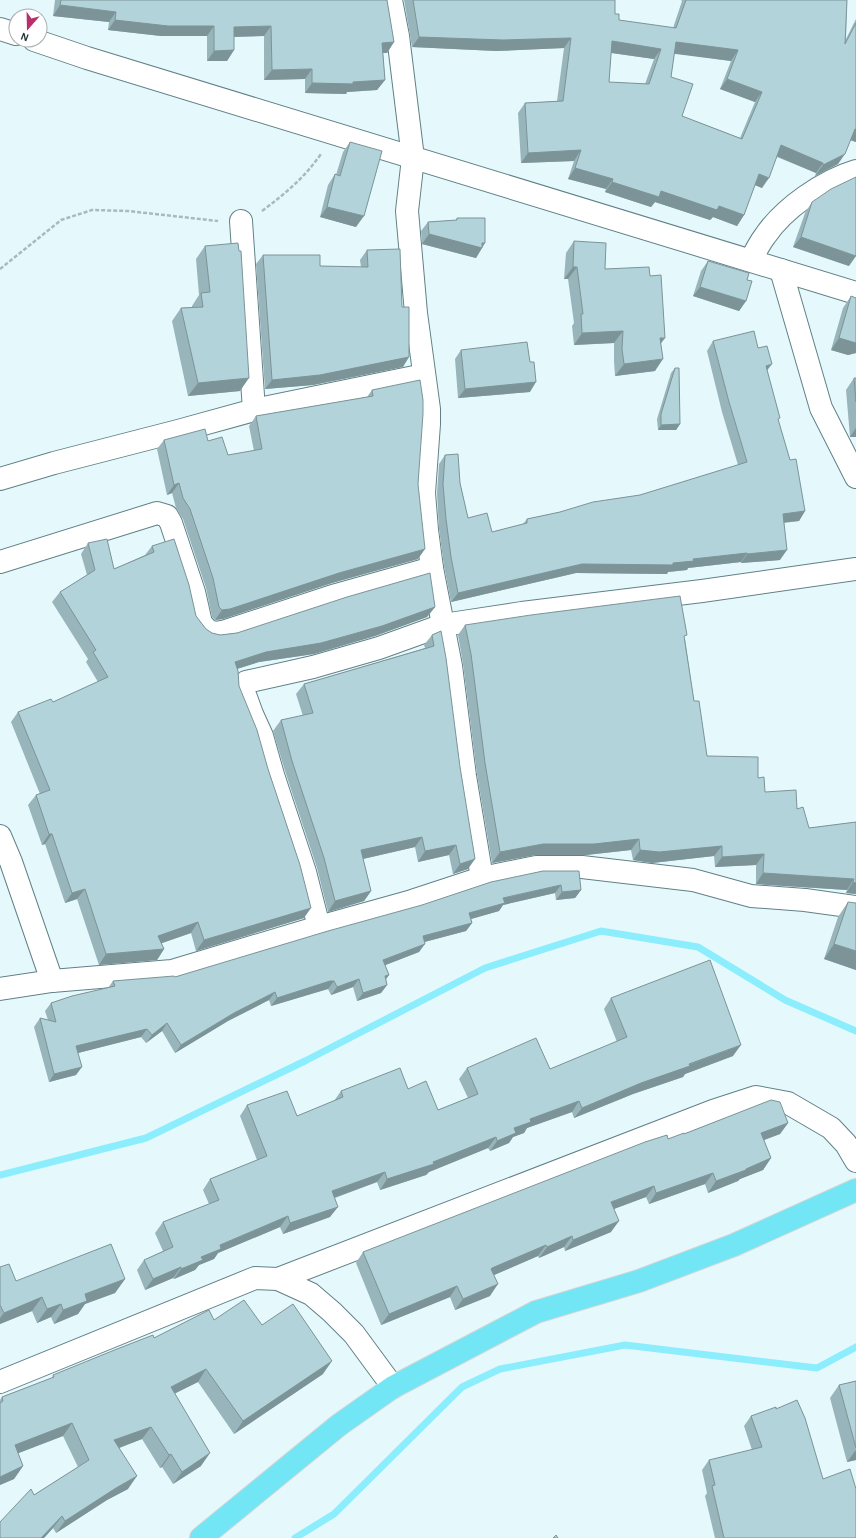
<svg xmlns="http://www.w3.org/2000/svg" width="856" height="1538" viewBox="0 0 856 1538" font-family="'Alegreya Sans',sans-serif">
	<rect width="100%" height="100%" fill="#e5f9fd"/>
	<g fill="none" stroke-linecap="round" stroke-linejoin="round">
		<g stroke="#8cedfc" stroke-width="7">
			<path d="M 0,1175 L 146,1138 L 305,1061 L 485,968 L 601,931 L 698,947 L 785,1000 L 856,1031"/>
			<path d="M 295,1538 L 334,1514 L 462,1387 L 500,1369 L 625,1345 L 817,1368 L 856,1347"/>
		</g>
		<g stroke="#618187" stroke-width="24">
			<g id="minor">
				<path d="M 391,0 L 398,36 L 413,158 L 407,211 L 416,313 L 429,409 L 429,424 L 424,493 L 427,530 L 432,568 L 451,666 L 465,776 L 482,878"/>
				<path d="M 0,29 L 16,34"/>
				<path d="M 34,40 L 87,58 L 856,293"/>
				<path d="M 241,221 L 254,410"/>
				<path d="M 751,260 C 755,252 759,244 765,236 C 784,208 823,181 856,171"/>
				<path d="M 781,270 L 821,408 L 856,477"/>
				<path d="M 0,479 L 54,463 L 178,431 L 254,410 L 424,375"/>
				<path d="M 0,562 L 157,513 L 167,516 L 171,523 L 194,592 L 201,623 L 208,631 L 216,633 L 226,631 L 336,595 L 432,568"/>
				<path d="M 0,836 L 11,862 L 52,981"/>
				<path d="M 319,927 L 305,872 L 273,775 L 262,736 L 252,714 L 244,692 L 243,685 L 246,682 L 313,667 L 379,648 L 443,625 L 522,613 L 702,591 L 856,569"/>
				<path d="M 0,989 L 52,981 L 172,971 L 319,927 L 412,901 L 482,878 L 536,867 L 582,867 L 693,880 L 751,896 L 805,900 L 856,907"/>
				<path d="M 278,1279 L 713,1111 L 756,1097 L 788,1103 L 831,1128 L 846,1144 L 856,1161"/>
				<path d="M 0,1382 L 255,1278 L 278,1279 L 311,1294 L 332,1312 L 354,1334 L 393,1387"/>
			</g>
		</g>
		<g stroke="#d3d6d7" stroke-width="24">
			<path id="major" d="M 201,1538 L 339,1425 L 393,1387 L 536,1312 L 639,1281 L 734,1245 L 856,1190"/>
		</g>
		<g stroke="#a8babe" stroke-width="2.5" stroke-dasharray="4 2" stroke-linecap="butt">
			<path d="M 262,211 C 286,193 304,178 321,154"/>
			<path d="M 0,269 L 61,220 L 92,210 L 128,211 L 218,221"/>
		</g>
		<use href="#minor" stroke="#fff" stroke-width="22"/>
		<use href="#major" stroke="#72e6f4" stroke-width="22"/>
	</g>
	<g fill="#98b5bb" fill-rule="evenodd">
		<path d="M 55,0 L 387,0 L 394,42 L 387,53 L 383,53 L 385,80 L 377,90 L 347,92 L 346,94 L 305,93 L 305,79 L 264,80 L 264,36 L 234,37 L 234,50 L 227,61 L 207,61 L 207,36 L 161,36 L 108,30 L 109,22 L 53,16 Z"/>
		<path d="M 404,0 L 615,0 L 615,14 L 619,20 L 673,28 L 682,1 L 681,0 L 847,0 L 846,39 L 856,19 L 856,142 L 850,140 L 838,164 L 815,176 L 816,173 L 777,157 L 762,188 L 755,185 L 744,215 L 737,226 L 713,217 L 710,220 L 655,202 L 651,207 L 605,192 L 606,189 L 568,179 L 574,161 L 521,163 L 518,113 L 525,103 L 557,101 L 564,48 L 496,51 L 412,47 ZM 611,53 L 654,59 L 645,84 L 609,82 ZM 674,53 L 731,61 L 720,89 L 755,102 L 740,138 L 682,116 L 671,77 Z"/>
		<path d="M 350,142 L 356,227 L 320,217 L 328,185 L 335,174 L 336,175 L 343,152 Z"/>
		<path d="M 812,202 L 849,266 L 793,247 L 805,213 Z"/>
		<path d="M 457,218 L 482,247 L 482,248 L 476,258 L 422,244 L 421,231 L 428,222 L 456,220 Z"/>
		<path d="M 574,241 L 605,269 L 650,276 L 661,343 L 655,371 L 615,376 L 614,361 L 614,343 L 574,345 L 572,326 L 574,323 L 568,279 L 564,279 L 566,253 Z"/>
		<path d="M 205,246 L 240,391 L 188,396 L 172,321 L 181,308 L 192,307 L 192,306 L 199,295 L 196,259 Z"/>
		<path d="M 367,250 L 403,367 L 313,385 L 265,389 L 256,264 L 263,255 L 320,266 L 361,267 L 360,260 Z"/>
		<path d="M 708,261 L 747,280 L 746,301 L 739,311 L 693,296 L 701,271 Z"/>
		<path d="M 851,296 L 856,298 L 856,353 L 848,355 L 831,350 L 843,308 Z"/>
		<path d="M 713,341 L 758,348 L 767,371 L 778,420 L 805,511 L 799,521 L 784,523 L 780,560 L 741,563 L 741,562 L 688,568 L 687,570 L 668,572 L 667,574 L 576,573 L 451,602 L 444,566 L 439,529 L 437,493 L 439,464 L 445,455 L 460,483 L 468,518 L 492,532 L 523,524 L 527,519 L 640,495 L 738,465 L 722,412 L 707,351 Z"/>
		<path d="M 461,350 L 530,392 L 458,398 L 455,359 Z"/>
		<path d="M 675,368 L 680,424 L 676,430 L 658,430 L 657,419 L 671,373 Z"/>
		<path d="M 854,378 L 856,378 L 856,437 L 850,437 L 846,390 Z"/>
		<path d="M 372,390 L 418,484 L 418,559 L 332,583 L 223,619 L 215,620 L 212,617 L 206,588 L 183,519 L 176,508 L 172,493 L 167,495 L 157,449 L 164,440 L 208,441 L 228,455 L 254,451 L 249,426 L 256,416 L 367,397 Z"/>
		<path d="M 88,543 L 114,569 L 145,555 L 152,546 L 196,616 L 206,629 L 212,633 L 220,635 L 435,607 L 427,617 L 375,636 L 314,654 L 259,662 L 237,669 L 239,686 L 304,918 L 196,951 L 191,933 L 161,943 L 164,949 L 157,960 L 99,965 L 77,899 L 65,903 L 45,844 L 42,845 L 28,805 L 36,795 L 40,794 L 11,722 L 18,712 L 53,702 L 98,682 L 86,662 L 88,659 L 52,602 L 60,592 L 87,575 L 81,554 Z"/>
		<path d="M 465,625 L 685,639 L 694,701 L 707,756 L 758,778 L 765,792 L 797,809 L 809,828 L 856,822 L 856,894 L 846,893 L 847,890 L 756,884 L 756,865 L 715,867 L 714,856 L 652,863 L 633,860 L 631,850 L 586,855 L 536,855 L 492,863 L 477,774 L 463,664 L 458,635 Z"/>
		<path d="M 441,631 L 468,869 L 453,874 L 449,855 L 418,862 L 415,847 L 363,859 L 371,891 L 364,901 L 328,912 L 317,868 L 285,771 L 273,731 L 281,720 L 303,716 L 296,694 L 304,684 L 425,648 L 424,645 L 432,635 Z"/>
		<path d="M 543,871 L 581,890 L 575,898 L 556,900 L 555,893 L 503,905 L 499,911 L 471,919 L 472,923 L 466,931 L 424,942 L 419,952 L 385,965 L 389,975 L 386,979 L 387,985 L 381,993 L 357,1001 L 353,987 L 331,995 L 328,989 L 324,990 L 271,1006 L 269,1000 L 228,1021 L 175,1053 L 162,1031 L 146,1043 L 141,1037 L 78,1053 L 76,1075 L 49,1082 L 34,1027 L 40,1018 L 48,1020 L 45,1011 L 51,1003 L 108,988 L 113,981 L 175,977 Z"/>
		<path d="M 848,902 L 856,970 L 824,959 L 838,917 Z"/>
		<path d="M 611,998 L 733,1056 L 685,1074 L 683,1077 L 633,1094 L 574,1118 L 572,1112 L 527,1128 L 524,1133 L 513,1137 L 509,1143 L 490,1151 L 488,1148 L 429,1172 L 426,1175 L 380,1190 L 377,1182 L 335,1198 L 330,1217 L 283,1234 L 280,1227 L 218,1253 L 214,1259 L 199,1265 L 195,1270 L 174,1279 L 173,1278 L 145,1290 L 137,1270 L 144,1260 L 163,1251 L 155,1233 L 163,1222 L 209,1204 L 203,1190 L 210,1179 L 257,1160 L 240,1116 L 247,1105 L 297,1116 L 334,1101 L 341,1091 L 408,1089 L 438,1110 L 468,1098 L 459,1079 L 467,1068 L 550,1069 L 617,1042 L 604,1009 Z"/>
		<path d="M 788,1123 L 780,1134 L 764,1140 L 771,1158 L 763,1170 L 740,1179 L 738,1181 L 708,1193 L 705,1184 L 649,1204 L 646,1197 L 614,1209 L 611,1232 L 565,1251 L 564,1247 L 539,1258 L 538,1256 L 494,1275 L 490,1296 L 455,1310 L 450,1297 L 381,1325 L 356,1263 L 363,1252 L 668,1139 L 684,1134 Z"/>
		<path d="M 0,1267 L 16,1281 L 125,1279 L 115,1293 L 85,1304 L 78,1314 L 54,1324 L 51,1317 L 37,1323 L 32,1311 L 0,1324 Z"/>
		<path d="M 214,1320 L 262,1325 L 323,1374 L 234,1434 L 198,1382 L 175,1393 L 201,1466 L 173,1484 L 162,1467 L 160,1468 L 142,1439 L 119,1448 L 128,1489 L 107,1500 L 56,1533 L 53,1528 L 44,1538 L 0,1538 L 34,1495 L 78,1467 L 63,1436 L 18,1453 L 23,1466 L 14,1479 L 0,1485 L 0,1400 L 2,1397 L 52,1378 L 53,1375 L 154,1338 Z"/>
		<path d="M 856,1381 L 856,1460 L 847,1462 L 830,1398 L 839,1385 Z"/>
		<path d="M 776,1409 L 823,1479 L 856,1538 L 715,1538 L 705,1496 L 707,1493 L 702,1470 L 709,1460 L 752,1450 L 744,1426 L 751,1416 Z"/>
	</g>
	<g fill="#7c9498">
		<path d="M 60,5 L 116,12 L 109,22 L 53,16 Z"/>
		<path d="M 115,20 L 214,26 L 207,36 L 161,36 L 108,30 Z"/>
		<path d="M 271,26 L 264,36 L 227,37 L 234,27 Z"/>
		<path d="M 419,37 L 571,38 L 564,48 L 496,51 L 412,47 Z"/>
		<path d="M 612,41 L 661,49 L 654,59 L 605,52 Z"/>
		<path d="M 394,42 L 387,53 L 375,53 L 382,43 Z"/>
		<path d="M 676,42 L 738,50 L 731,61 L 668,53 Z"/>
		<path d="M 234,50 L 227,61 L 207,61 L 214,51 Z"/>
		<path d="M 312,69 L 305,79 L 264,80 L 272,70 Z"/>
		<path d="M 727,79 L 762,92 L 755,102 L 720,89 Z"/>
		<path d="M 385,80 L 377,90 L 347,92 L 346,94 L 305,93 L 312,83 L 353,82 Z"/>
		<path d="M 855,129 L 856,129 L 856,142 L 847,139 Z"/>
		<path d="M 781,145 L 823,163 L 816,173 L 774,155 Z"/>
		<path d="M 581,150 L 574,161 L 521,163 L 528,153 Z"/>
		<path d="M 845,154 L 838,164 L 815,176 L 823,165 Z"/>
		<path d="M 575,168 L 613,179 L 606,189 L 568,179 Z"/>
		<path d="M 759,174 L 769,178 L 762,188 L 752,184 Z"/>
		<path d="M 612,182 L 661,191 L 719,206 L 744,215 L 737,226 L 713,217 L 710,220 L 655,202 L 651,207 L 605,192 Z"/>
		<path d="M 327,207 L 364,216 L 356,227 L 320,217 Z"/>
		<path d="M 429,234 L 482,243 L 485,243 L 476,258 L 422,244 Z"/>
		<path d="M 801,237 L 856,256 L 849,266 L 793,247 Z"/>
		<path d="M 573,267 L 577,267 L 568,279 L 564,279 Z"/>
		<path d="M 700,287 L 746,301 L 739,311 L 693,296 Z"/>
		<path d="M 623,331 L 614,343 L 574,345 L 582,333 Z"/>
		<path d="M 660,338 L 665,338 L 656,350 Z"/>
		<path d="M 839,338 L 856,343 L 856,353 L 848,355 L 831,350 Z"/>
		<path d="M 409,357 L 403,367 L 313,385 L 265,389 L 272,380 Z"/>
		<path d="M 663,359 L 655,371 L 615,376 L 624,364 Z"/>
		<path d="M 772,364 L 765,373 L 766,366 Z"/>
		<path d="M 249,378 L 240,391 L 188,396 L 198,383 Z"/>
		<path d="M 536,382 L 530,392 L 458,398 L 465,389 Z"/>
		<path d="M 680,424 L 676,430 L 658,430 L 661,425 Z"/>
		<path d="M 856,428 L 856,437 L 850,437 Z"/>
		<path d="M 179,483 L 172,493 L 167,495 L 174,485 Z"/>
		<path d="M 805,511 L 799,521 L 777,523 L 783,514 Z"/>
		<path d="M 425,549 L 418,559 L 332,583 L 223,619 L 215,620 L 222,610 L 339,573 Z"/>
		<path d="M 787,550 L 780,560 L 741,563 L 747,554 Z"/>
		<path d="M 747,553 L 741,562 L 688,568 L 687,570 L 668,572 L 667,574 L 576,573 L 451,602 L 458,593 L 582,564 L 673,563 L 693,559 Z"/>
		<path d="M 435,607 L 427,617 L 375,636 L 314,654 L 259,662 L 227,672 L 235,662 L 266,652 Z"/>
		<path d="M 49,834 L 52,834 L 45,844 L 42,845 Z"/>
		<path d="M 422,837 L 415,847 L 354,861 L 361,850 Z"/>
		<path d="M 639,839 L 631,850 L 586,855 L 536,855 L 492,863 L 500,852 L 543,844 Z"/>
		<path d="M 456,845 L 449,855 L 418,862 L 425,851 Z"/>
		<path d="M 722,846 L 714,856 L 652,863 L 633,860 L 640,850 Z"/>
		<path d="M 764,854 L 756,865 L 715,867 L 722,857 Z"/>
		<path d="M 475,859 L 468,869 L 453,874 L 460,864 Z"/>
		<path d="M 763,873 L 854,879 L 847,890 L 756,884 Z"/>
		<path d="M 853,882 L 856,883 L 856,894 L 846,893 Z"/>
		<path d="M 561,885 L 555,893 L 503,905 L 499,911 L 464,921 L 469,913 L 503,898 Z"/>
		<path d="M 85,889 L 77,899 L 65,903 L 72,893 Z"/>
		<path d="M 581,890 L 575,898 L 556,900 L 562,892 Z"/>
		<path d="M 371,891 L 364,901 L 328,912 L 335,901 Z"/>
		<path d="M 311,908 L 304,918 L 196,951 L 204,940 Z"/>
		<path d="M 198,922 L 191,933 L 151,947 L 158,936 Z"/>
		<path d="M 472,923 L 466,931 L 417,944 L 423,936 Z"/>
		<path d="M 425,944 L 419,952 L 378,968 L 383,960 Z"/>
		<path d="M 834,944 L 856,951 L 856,970 L 824,959 Z"/>
		<path d="M 164,949 L 157,960 L 99,965 L 106,954 Z"/>
		<path d="M 389,975 L 383,983 L 385,976 Z"/>
		<path d="M 359,979 L 353,987 L 331,995 L 337,987 Z"/>
		<path d="M 330,981 L 334,981 L 328,989 L 271,1006 L 277,998 Z"/>
		<path d="M 387,985 L 381,993 L 357,1001 L 363,993 Z"/>
		<path d="M 275,992 L 269,1000 L 228,1021 L 175,1053 L 181,1045 L 234,1013 Z"/>
		<path d="M 167,1023 L 162,1031 L 146,1043 L 152,1035 Z"/>
		<path d="M 147,1029 L 141,1037 L 70,1055 L 76,1046 Z"/>
		<path d="M 741,1045 L 733,1056 L 685,1074 L 683,1077 L 633,1094 L 574,1118 L 582,1108 L 641,1083 Z"/>
		<path d="M 82,1067 L 76,1075 L 49,1082 L 54,1074 Z"/>
		<path d="M 579,1101 L 572,1112 L 527,1128 L 524,1133 L 513,1137 L 509,1143 L 490,1151 L 497,1141 L 514,1128 L 530,1119 Z"/>
		<path d="M 788,1123 L 780,1134 L 753,1144 L 761,1133 Z"/>
		<path d="M 496,1137 L 488,1148 L 429,1172 L 426,1175 L 380,1190 L 387,1179 L 433,1162 Z"/>
		<path d="M 771,1158 L 763,1170 L 740,1179 L 738,1181 L 708,1193 L 716,1181 Z"/>
		<path d="M 385,1172 L 377,1182 L 325,1201 L 332,1191 Z"/>
		<path d="M 713,1173 L 705,1184 L 649,1204 L 656,1193 Z"/>
		<path d="M 654,1186 L 646,1197 L 603,1213 L 611,1202 Z"/>
		<path d="M 338,1207 L 330,1217 L 283,1234 L 290,1223 Z"/>
		<path d="M 288,1216 L 280,1227 L 218,1253 L 214,1259 L 199,1265 L 195,1270 L 174,1279 L 181,1269 L 220,1245 Z"/>
		<path d="M 619,1221 L 611,1232 L 565,1251 L 573,1240 Z"/>
		<path d="M 572,1236 L 564,1247 L 539,1258 L 547,1247 Z"/>
		<path d="M 546,1245 L 538,1256 L 485,1279 L 492,1268 Z"/>
		<path d="M 181,1267 L 173,1278 L 145,1290 L 153,1279 Z"/>
		<path d="M 125,1279 L 115,1293 L 85,1304 L 78,1314 L 54,1324 L 63,1310 L 85,1294 Z"/>
		<path d="M 498,1284 L 490,1296 L 455,1310 L 463,1299 Z"/>
		<path d="M 457,1286 L 450,1297 L 381,1325 L 389,1314 Z"/>
		<path d="M 42,1297 L 32,1311 L 0,1324 L 0,1318 L 4,1313 Z"/>
		<path d="M 61,1304 L 51,1317 L 37,1323 L 47,1309 Z"/>
		<path d="M 332,1361 L 323,1374 L 234,1434 L 243,1421 Z"/>
		<path d="M 206,1369 L 198,1382 L 162,1400 L 171,1387 Z"/>
		<path d="M 72,1423 L 63,1436 L 6,1458 L 15,1445 Z"/>
		<path d="M 151,1427 L 142,1439 L 106,1453 L 114,1440 Z"/>
		<path d="M 856,1450 L 856,1460 L 847,1462 Z"/>
		<path d="M 210,1453 L 201,1466 L 173,1484 L 182,1472 Z"/>
		<path d="M 171,1454 L 162,1467 L 160,1468 L 169,1455 Z"/>
		<path d="M 23,1466 L 14,1479 L 0,1485 L 0,1477 Z"/>
		<path d="M 137,1476 L 128,1489 L 107,1500 L 56,1533 L 65,1521 L 116,1488 Z"/>
		<path d="M 62,1516 L 53,1528 L 44,1538 L 41,1538 Z"/>
	</g>
	<g fill="#b1d3d9" stroke="#7c9498" fill-rule="evenodd">
		<path d="M 61,0 L 387,0 L 394,42 L 382,43 L 385,80 L 353,82 L 353,84 L 312,83 L 312,69 L 272,70 L 271,26 L 234,27 L 234,50 L 214,51 L 214,26 L 168,26 L 115,20 L 116,12 L 60,5 Z"/>
		<path d="M 413,0 L 615,0 L 615,14 L 619,14 L 619,20 L 676,28 L 686,0 L 847,0 L 845,44 L 856,23 L 856,129 L 855,129 L 845,154 L 823,165 L 823,163 L 781,145 L 769,178 L 759,174 L 744,215 L 719,206 L 717,210 L 661,191 L 659,197 L 612,182 L 613,179 L 575,168 L 581,150 L 528,153 L 525,103 L 563,101 L 571,38 L 503,40 L 419,37 ZM 612,41 L 661,49 L 649,84 L 609,82 ZM 676,42 L 738,50 L 727,79 L 762,92 L 742,139 L 682,116 L 693,84 L 671,77 Z"/>
		<path d="M 350,142 L 382,151 L 364,216 L 327,207 L 335,174 L 340,176 Z"/>
		<path d="M 856,177 L 856,256 L 801,237 L 812,202 L 831,189 Z"/>
		<path d="M 457,218 L 485,218 L 485,243 L 482,243 L 482,248 L 429,234 L 428,222 L 457,220 Z"/>
		<path d="M 574,241 L 606,243 L 605,269 L 649,267 L 650,276 L 661,275 L 665,338 L 660,338 L 663,359 L 624,364 L 622,349 L 623,331 L 582,333 L 581,314 L 583,314 L 577,267 L 573,267 Z"/>
		<path d="M 238,243 L 239,251 L 241,251 L 249,378 L 198,383 L 181,308 L 203,307 L 201,293 L 210,292 L 205,246 Z"/>
		<path d="M 400,249 L 402,307 L 409,307 L 409,357 L 320,375 L 272,380 L 263,255 L 320,255 L 320,266 L 368,267 L 367,250 Z"/>
		<path d="M 708,261 L 749,273 L 747,280 L 752,281 L 746,301 L 700,287 Z"/>
		<path d="M 851,296 L 856,298 L 856,343 L 839,338 Z"/>
		<path d="M 754,331 L 758,348 L 767,346 L 772,364 L 766,366 L 780,418 L 778,419 L 790,460 L 796,459 L 805,511 L 783,514 L 787,550 L 747,554 L 747,553 L 693,559 L 694,561 L 673,563 L 673,565 L 582,564 L 458,593 L 451,557 L 446,519 L 443,484 L 445,455 L 458,454 L 460,483 L 468,518 L 487,513 L 492,532 L 527,523 L 527,519 L 560,512 L 593,502 L 640,495 L 747,462 L 729,402 L 713,341 Z"/>
		<path d="M 527,342 L 530,362 L 534,362 L 536,382 L 465,389 L 461,350 Z"/>
		<path d="M 675,368 L 679,368 L 680,424 L 661,425 L 661,414 Z"/>
		<path d="M 854,378 L 856,378 L 856,402 Z"/>
		<path d="M 420,380 L 423,400 L 423,414 L 418,484 L 425,549 L 339,573 L 230,609 L 222,610 L 219,607 L 213,578 L 190,509 L 183,498 L 179,483 L 174,485 L 164,440 L 205,429 L 208,441 L 222,437 L 228,455 L 262,449 L 256,416 L 373,396 L 372,390 Z"/>
		<path d="M 107,539 L 114,569 L 154,552 L 152,546 L 174,539 L 189,585 L 196,616 L 206,629 L 212,633 L 220,635 L 237,633 L 347,597 L 430,573 L 435,607 L 382,626 L 321,643 L 266,652 L 235,662 L 238,671 L 239,686 L 257,730 L 268,769 L 300,865 L 311,908 L 204,940 L 198,922 L 158,936 L 164,949 L 106,954 L 85,889 L 72,893 L 52,834 L 49,834 L 36,795 L 50,790 L 18,712 L 51,699 L 53,702 L 108,677 L 93,652 L 96,650 L 60,592 L 95,570 L 88,543 Z"/>
		<path d="M 680,596 L 687,635 L 684,636 L 694,701 L 699,701 L 707,756 L 758,757 L 758,778 L 764,777 L 765,792 L 796,790 L 797,809 L 803,807 L 809,828 L 856,822 L 856,883 L 853,882 L 854,879 L 763,873 L 764,854 L 722,857 L 722,846 L 659,852 L 640,850 L 639,839 L 594,844 L 543,844 L 500,852 L 485,763 L 471,654 L 465,625 L 531,615 Z"/>
		<path d="M 441,631 L 446,658 L 460,767 L 475,859 L 460,864 L 456,845 L 425,851 L 422,837 L 361,850 L 371,891 L 335,901 L 324,858 L 292,761 L 281,720 L 313,713 L 304,684 L 434,646 L 432,635 Z"/>
		<path d="M 543,871 L 579,871 L 581,890 L 562,892 L 561,885 L 503,898 L 505,903 L 469,913 L 472,923 L 423,936 L 425,944 L 383,960 L 389,975 L 385,976 L 387,985 L 363,993 L 359,979 L 337,987 L 334,981 L 330,981 L 277,998 L 275,992 L 234,1013 L 181,1045 L 167,1023 L 152,1035 L 147,1029 L 76,1046 L 82,1067 L 54,1074 L 40,1018 L 56,1022 L 51,1003 L 72,996 L 115,986 L 113,981 L 174,976 L 175,977 L 328,931 L 422,905 L 491,882 Z"/>
		<path d="M 848,902 L 856,903 L 856,951 L 834,944 Z"/>
		<path d="M 710,960 L 741,1045 L 689,1064 L 690,1066 L 641,1083 L 582,1108 L 579,1101 L 530,1119 L 531,1122 L 514,1128 L 516,1133 L 497,1141 L 496,1137 L 433,1162 L 434,1164 L 387,1179 L 385,1172 L 332,1191 L 338,1207 L 290,1223 L 288,1216 L 220,1245 L 221,1249 L 201,1257 L 203,1260 L 181,1269 L 181,1267 L 153,1279 L 144,1260 L 173,1247 L 163,1222 L 219,1200 L 210,1179 L 267,1156 L 247,1105 L 287,1091 L 297,1116 L 343,1097 L 341,1091 L 400,1068 L 408,1089 L 426,1081 L 438,1110 L 478,1094 L 467,1068 L 536,1038 L 550,1069 L 627,1037 L 611,998 Z"/>
		<path d="M 771,1100 L 780,1102 L 788,1123 L 761,1133 L 771,1158 L 746,1169 L 746,1170 L 716,1181 L 713,1173 L 656,1193 L 654,1186 L 611,1202 L 619,1221 L 573,1240 L 572,1236 L 547,1247 L 546,1245 L 492,1268 L 491,1269 L 498,1284 L 463,1299 L 457,1286 L 389,1314 L 363,1252 L 645,1142 L 667,1135 L 668,1139 L 684,1133 L 684,1134 Z"/>
		<path d="M 111,1244 L 125,1279 L 85,1294 L 87,1301 L 63,1310 L 61,1304 L 47,1309 L 42,1297 L 4,1313 L 0,1305 L 0,1267 L 9,1264 L 16,1281 Z"/>
		<path d="M 244,1300 L 262,1325 L 293,1304 L 332,1361 L 243,1421 L 206,1369 L 171,1387 L 210,1453 L 182,1472 L 171,1454 L 169,1455 L 151,1427 L 114,1440 L 137,1476 L 116,1488 L 65,1521 L 62,1516 L 41,1538 L 0,1538 L 0,1522 L 31,1489 L 34,1495 L 89,1460 L 72,1423 L 15,1445 L 23,1466 L 0,1477 L 0,1403 L 3,1401 L 2,1397 L 54,1377 L 53,1375 L 117,1349 L 153,1335 L 154,1338 L 209,1310 L 214,1320 Z"/>
		<path d="M 856,1381 L 856,1448 L 839,1385 Z"/>
		<path d="M 797,1400 L 805,1418 L 823,1479 L 850,1469 L 856,1489 L 856,1538 L 724,1538 L 712,1486 L 715,1485 L 709,1460 L 762,1447 L 751,1416 L 776,1407 L 776,1409 Z"/>
		<path d="M 556,1535 L 558,1538 L 553,1538 Z"/>
	</g>
	<g transform="translate(28 28) rotate(200)"><circle r="19" fill="#ffffff" stroke="#a8adae"/>
	<path d="M0-3L7 15L0 10L-7 15Z" fill="#b82f6b"/>
	<text y="-6" font-size="11" font-weight="bold" text-anchor="middle" fill="#253335">N</text>
	</g>
</svg>
